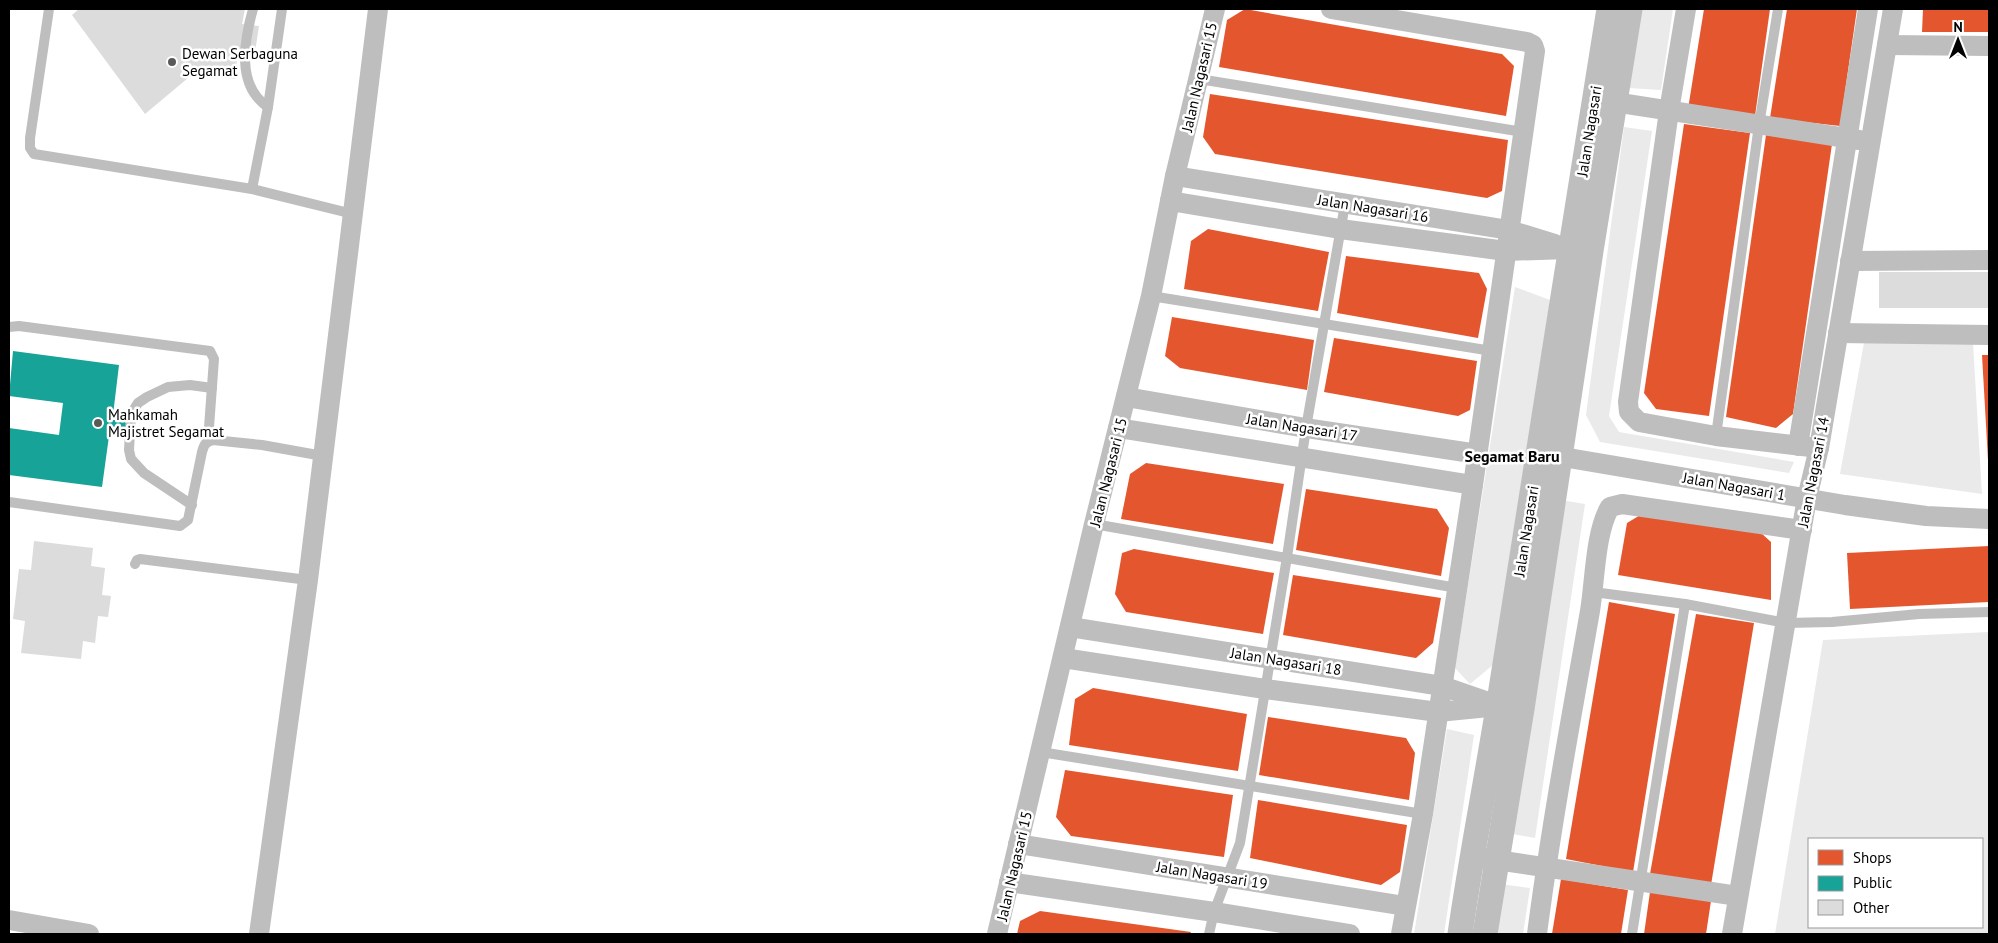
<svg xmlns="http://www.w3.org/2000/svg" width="1998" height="943" viewBox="0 0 1998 943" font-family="'PT Sans',sans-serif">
	<rect width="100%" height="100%" fill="#fff"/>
	<g fill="#eaeaea" fill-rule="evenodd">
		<path d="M 1640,9 L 1673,9 L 1661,90 L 1628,88 Z"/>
		<path d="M 1624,127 L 1652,131 L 1609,416 L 1619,432 L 1794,462 L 1789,473 L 1600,442 L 1586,415 Z"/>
		<path d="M 1515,287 L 1550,300 L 1493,665 L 1470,684 L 1455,668 Z"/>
		<path d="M 1864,343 L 1973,343 L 1982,494 L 1840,474 Z"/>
		<path d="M 1561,500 L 1585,504 L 1535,838 L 1507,833 Z"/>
		<path d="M 1989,632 L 1989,934 L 1775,934 L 1823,640 ZM 1982,839 L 1982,927 L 1809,927 L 1809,839 Z"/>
		<path d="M 1447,729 L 1474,735 L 1444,934 L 1414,934 Z"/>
		<path d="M 1500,884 L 1530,888 L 1523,934 L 1492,934 Z"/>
	</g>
	<g fill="#e4572e">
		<path d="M 1245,9 L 1502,54 L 1514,66 L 1506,116 L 1219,67 L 1227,20 Z"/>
		<path d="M 1704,9 L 1770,9 L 1755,116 L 1688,109 Z"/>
		<path d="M 1787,9 L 1857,9 L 1840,126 L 1770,118 Z"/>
		<path d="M 1923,9 L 1989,9 L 1989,32 L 1922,32 Z"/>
		<path d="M 1210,94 L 1508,140 L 1502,191 L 1487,198 L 1215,154 L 1203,137 Z"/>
		<path d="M 1684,124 L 1750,133 L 1709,416 L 1656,409 L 1644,393 Z"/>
		<path d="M 1766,135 L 1832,144 L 1793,414 L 1776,428 L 1726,417 Z"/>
		<path d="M 1208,229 L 1329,252 L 1318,311 L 1184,289 L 1191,241 Z"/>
		<path d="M 1346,256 L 1479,273 L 1487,289 L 1478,338 L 1337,313 Z"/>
		<path d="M 1172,317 L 1314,340 L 1307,390 L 1180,368 L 1165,356 Z"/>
		<path d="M 1334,338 L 1477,361 L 1470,410 L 1458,416 L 1324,392 Z"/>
		<path d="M 1982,355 L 1989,355 L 1989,460 L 1988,460 Z"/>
		<path d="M 1146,463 L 1284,484 L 1273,544 L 1121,519 L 1130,474 Z"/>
		<path d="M 1306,489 L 1437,509 L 1449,528 L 1441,576 L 1296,550 Z"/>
		<path d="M 1642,514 L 1760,532 L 1771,542 L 1771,600 L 1618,575 L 1627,523 Z"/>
		<path d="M 1989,546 L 1989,602 L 1850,609 L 1847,553 Z"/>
		<path d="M 1134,549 L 1274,573 L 1263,634 L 1126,612 L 1115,594 L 1122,553 Z"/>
		<path d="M 1293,575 L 1441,598 L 1433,643 L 1416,658 L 1283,635 Z"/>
		<path d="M 1609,602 L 1675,614 L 1633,872 L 1566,859 Z"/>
		<path d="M 1696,614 L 1754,623 L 1711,885 L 1650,874 Z"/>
		<path d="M 1093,688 L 1247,714 L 1238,771 L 1069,745 L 1075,699 Z"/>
		<path d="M 1268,717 L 1406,738 L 1415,753 L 1409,800 L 1259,775 Z"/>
		<path d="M 1065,770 L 1233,795 L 1224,857 L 1071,836 L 1056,817 Z"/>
		<path d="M 1258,800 L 1407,825 L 1400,872 L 1381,885 L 1250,858 Z"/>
		<path d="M 1561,879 L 1628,890 L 1621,934 L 1552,934 Z"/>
		<path d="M 1650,892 L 1711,901 L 1706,934 L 1644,934 Z"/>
		<path d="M 1040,911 L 1191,932 L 1190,934 L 1017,934 L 1020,921 Z"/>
	</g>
	<path fill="#17a398" d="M 13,351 L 119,365 L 113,415 L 135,419 L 133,439 L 109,436 L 102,487 L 9,475 L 9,428 L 59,435 L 63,403 L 9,396 Z"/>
	<g fill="#dcdcdc">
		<path d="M 79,9 L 245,9 L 242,24 L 259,26 L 255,52 L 238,49 L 235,79 L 194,73 L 145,114 L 72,15 Z"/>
		<rect x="1879" y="272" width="110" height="36"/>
		<path d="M 34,541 L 93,548 L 91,566 L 105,568 L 102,595 L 111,596 L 108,617 L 98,616 L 95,643 L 83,641 L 81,659 L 21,653 L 25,621 L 13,619 L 19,569 L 31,570 Z"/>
	</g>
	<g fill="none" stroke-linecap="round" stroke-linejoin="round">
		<g stroke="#bebebe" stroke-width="10">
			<path d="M 49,9 L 30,138 L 30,148 L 34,154 L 252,189 L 353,214"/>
			<path d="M 253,9 C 244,41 236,86 268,107"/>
			<path d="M 1199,79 L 1523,132"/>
			<path d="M 252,189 L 268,107 L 282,9"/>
			<path d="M 1151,296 L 1492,351"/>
			<path d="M 9,327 L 19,326 L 210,351 L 214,359 L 208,441"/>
			<path d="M 1716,436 L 1759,125 L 1778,9"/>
			<path d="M 9,502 L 180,526 L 188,520 L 202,452 C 204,444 206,442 213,440 L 262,445 L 323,456"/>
			<path d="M 192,505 L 144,473 L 131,459 L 129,450 L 131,414 L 138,403 L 147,397 L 168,387 L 190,385 L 212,388"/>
			<path d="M 1094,524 L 1457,588"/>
			<path d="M 135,564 L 137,560 L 140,559 L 308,580"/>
			<path d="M 1593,592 L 1685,604 L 1786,623 L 1832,622 L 1919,614 L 1989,612"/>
			<path d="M 1041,752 L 1423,814"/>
			<path d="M 1209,934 L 1214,912 L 1240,843 L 1287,557 L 1306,428 L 1345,204"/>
			<path d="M 1632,934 L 1685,604"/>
		</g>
		<g stroke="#bebebe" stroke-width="20">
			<path d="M 1331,9 L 1527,42 L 1533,45 L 1535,51 L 1473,485 L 1423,814 L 1401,934"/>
			<path d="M 1686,9 L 1669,111 L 1628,402 L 1629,412 L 1639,422 L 1716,436 L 1819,448"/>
			<path d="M 1887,45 L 1989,46"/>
			<path d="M 1601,100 L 1859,140"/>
			<path d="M 1175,176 L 1509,230 L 1555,244"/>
			<path d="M 1170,201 L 1340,229 L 1506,251 L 1569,249 L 1584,250"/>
			<path d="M 1850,261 L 1989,260"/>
			<path d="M 1838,333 L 1989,335"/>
			<path d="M 1126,397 L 1306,428 L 1478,454"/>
			<path d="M 1118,428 L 1473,485"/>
			<path d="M 1798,446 L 1868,9"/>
			<path d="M 1545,454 L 1845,505 L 1926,516 L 1989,519"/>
			<path d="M 1070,627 L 1442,686 L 1494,704"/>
			<path d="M 1063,658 L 1265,689 L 1438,712 L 1499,706 L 1513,708"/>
			<path d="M 1018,844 L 1405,906"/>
			<path d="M 1483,858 L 1738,896"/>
			<path d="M 1009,882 L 1214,912 L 1350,934"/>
			<path d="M 9,920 L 89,934"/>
			<path d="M 259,934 L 308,580 L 378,9"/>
			<path d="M 997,934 L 1094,524 L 1151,296 L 1175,176 L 1215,9"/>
			<path d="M 1537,934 C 1551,826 1571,719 1590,611 C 1595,581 1595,532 1610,507 L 1622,504 L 1802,530"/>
			<path d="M 1732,934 L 1807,498 L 1819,448 L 1893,9"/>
		</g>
		<g stroke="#bebebe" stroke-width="25">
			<path d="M 1460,934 C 1472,850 1489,767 1502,683 C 1538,459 1572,233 1609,9"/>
			<path d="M 1485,934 L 1522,709 L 1591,251 L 1630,9"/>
		</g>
	</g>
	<g fill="#595959" stroke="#fff" stroke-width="2">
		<circle cx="172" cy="62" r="5"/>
		<circle cx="98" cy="423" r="5"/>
	</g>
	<g text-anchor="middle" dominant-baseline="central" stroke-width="5" stroke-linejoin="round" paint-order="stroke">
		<g font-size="15" fill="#000" stroke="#fff" text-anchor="start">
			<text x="182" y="53">Dewan Serbaguna<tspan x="182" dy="17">Segamat</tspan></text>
			<text x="108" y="414">Mahkamah<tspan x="108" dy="17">Majistret Segamat</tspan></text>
		</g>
		<g font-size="15" fill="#000" stroke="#fff">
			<text transform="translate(1199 77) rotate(-77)">Jalan Nagasari 15</text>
			<text transform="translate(1589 131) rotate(-81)">Jalan Nagasari</text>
			<text transform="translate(1373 208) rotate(9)">Jalan Nagasari 16</text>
			<text transform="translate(1302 427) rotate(9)">Jalan Nagasari 17</text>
			<text transform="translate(1108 472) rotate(-76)">Jalan Nagasari 15</text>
			<text transform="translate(1813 472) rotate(-79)">Jalan Nagasari 14</text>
			<text transform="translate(1734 486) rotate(10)">Jalan Nagasari 1</text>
			<text transform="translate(1526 531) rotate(-81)">Jalan Nagasari</text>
			<text transform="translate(1286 661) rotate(9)">Jalan Nagasari 18</text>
			<text transform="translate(1014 866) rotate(-77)">Jalan Nagasari 15</text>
			<text transform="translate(1212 875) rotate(9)">Jalan Nagasari 19</text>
		</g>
		<g font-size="16" font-weight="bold" fill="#000" stroke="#fff">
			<text x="1512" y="456">Segamat Baru</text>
		</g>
	</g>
	<rect width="1998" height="943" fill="none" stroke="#000000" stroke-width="20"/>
	<rect x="1808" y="838" width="175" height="90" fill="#ffffff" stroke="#999999"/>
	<rect x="1818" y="850" width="25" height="15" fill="#e4572e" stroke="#999999"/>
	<text x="1853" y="863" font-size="15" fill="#000000">Shops</text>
	<rect x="1818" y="876" width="25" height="15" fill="#17a398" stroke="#999999"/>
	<text x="1853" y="888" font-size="15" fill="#000000">Public</text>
	<rect x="1818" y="900" width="25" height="15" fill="#dcdcdc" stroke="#999999"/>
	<text x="1853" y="913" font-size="15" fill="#000000">Other</text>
	<g transform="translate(1958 40)" stroke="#ffffff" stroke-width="4" paint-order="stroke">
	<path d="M0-4L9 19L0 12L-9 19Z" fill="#000000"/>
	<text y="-8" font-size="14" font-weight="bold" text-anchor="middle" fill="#000000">N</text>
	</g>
</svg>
